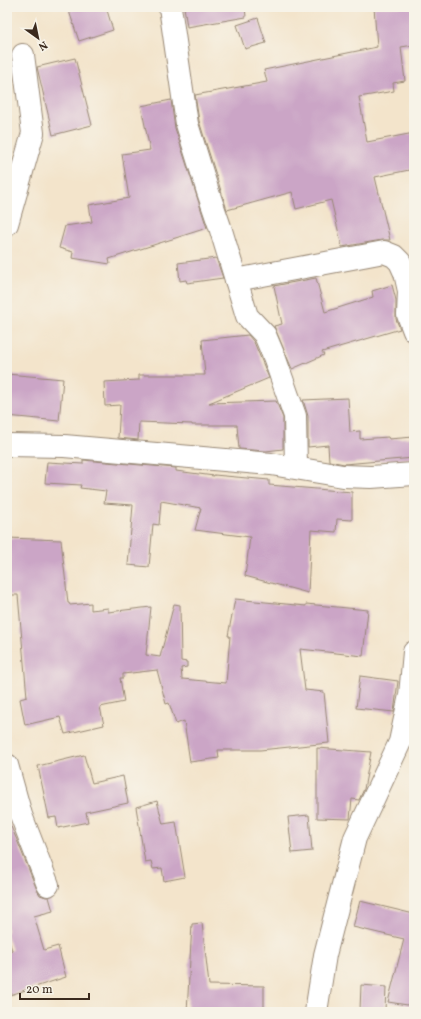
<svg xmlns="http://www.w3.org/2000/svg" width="421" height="1019" viewBox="0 0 421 1019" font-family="Vollkorn,serif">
	<rect width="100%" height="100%" fill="#f7f3e8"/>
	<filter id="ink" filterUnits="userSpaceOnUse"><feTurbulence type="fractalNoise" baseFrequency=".025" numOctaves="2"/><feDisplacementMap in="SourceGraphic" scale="8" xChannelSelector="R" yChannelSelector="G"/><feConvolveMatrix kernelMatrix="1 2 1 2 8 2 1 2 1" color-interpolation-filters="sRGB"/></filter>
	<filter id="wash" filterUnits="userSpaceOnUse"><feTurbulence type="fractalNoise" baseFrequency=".012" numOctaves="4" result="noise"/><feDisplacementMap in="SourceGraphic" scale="16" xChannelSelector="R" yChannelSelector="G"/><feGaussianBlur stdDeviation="0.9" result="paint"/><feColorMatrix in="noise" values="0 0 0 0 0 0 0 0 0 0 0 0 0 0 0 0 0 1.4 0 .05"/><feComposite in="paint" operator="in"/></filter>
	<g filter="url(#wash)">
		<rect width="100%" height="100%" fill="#f3e4cb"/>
		<g id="blocks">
			<g fill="#cba5c6">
				<path d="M 81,7 L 106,7 L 113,30 L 79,41 L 69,11 Z"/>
				<path d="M 184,7 L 245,7 L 246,17 L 187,27 Z"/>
				<path d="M 374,7 L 414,7 L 414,45 L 401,47 L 405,81 L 393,83 L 394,91 L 359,97 L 367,142 L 414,133 L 414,169 L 375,177 L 390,240 L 382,240 L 342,247 L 331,200 L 296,209 L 292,192 L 227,210 L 199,121 L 195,95 L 267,82 L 264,70 L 377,47 Z"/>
				<path d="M 258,18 L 266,43 L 245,49 L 237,25 Z"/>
				<path d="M 75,58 L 92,125 L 53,135 L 37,67 Z"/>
				<path d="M 171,100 L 175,128 L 207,228 L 109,259 L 110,264 L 72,258 L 73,252 L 59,248 L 65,226 L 92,222 L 89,205 L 129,198 L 122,154 L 150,150 L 141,106 Z"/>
				<path d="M 216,258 L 223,278 L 187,283 L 186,280 L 180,281 L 178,263 Z"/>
				<path d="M 316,278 L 325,312 L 373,297 L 372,291 L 392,285 L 396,300 L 396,319 L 400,329 L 322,352 L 324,355 L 292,369 L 274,326 L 282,324 L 274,286 Z"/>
				<path d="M 248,335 L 254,342 L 269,378 L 209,403 L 276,401 L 283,418 L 283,449 L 266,451 L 239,449 L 237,425 L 192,425 L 192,424 L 139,422 L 138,440 L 118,438 L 120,405 L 105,406 L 104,382 L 139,380 L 139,375 L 205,375 L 202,340 Z"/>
				<path d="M 7,374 L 63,379 L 59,421 L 7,416 Z"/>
				<path d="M 348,398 L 350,432 L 360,431 L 360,439 L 388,437 L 389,439 L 414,437 L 414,458 L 344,464 L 329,461 L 328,445 L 308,447 L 308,416 L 303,400 Z"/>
				<path d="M 83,460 L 176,468 L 176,471 L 214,476 L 214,475 L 269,480 L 269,485 L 352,492 L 352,520 L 337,519 L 336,532 L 311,530 L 308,593 L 245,576 L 250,537 L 195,530 L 201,508 L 161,501 L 159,525 L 153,524 L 149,567 L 128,565 L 133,505 L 104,503 L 106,491 L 80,488 L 81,485 L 45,483 L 47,462 L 83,464 Z"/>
				<path d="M 7,538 L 61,540 L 68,603 L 69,603 L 70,605 L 91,603 L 91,610 L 108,608 L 108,612 L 151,607 L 146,655 L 160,657 L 174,604 L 180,605 L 181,661 L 187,662 L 187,667 L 181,668 L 182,679 L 226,683 L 230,636 L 228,636 L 235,599 L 306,606 L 306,604 L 368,610 L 363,656 L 300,649 L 305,690 L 324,692 L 329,743 L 260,750 L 218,750 L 219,758 L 190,762 L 184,721 L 176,724 L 169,703 L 166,704 L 157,670 L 123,674 L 123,678 L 120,678 L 124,702 L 100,707 L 104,725 L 65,734 L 60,717 L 25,725 L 20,699 L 27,697 L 18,595 L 7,595 Z"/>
				<path d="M 360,676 L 398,681 L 394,712 L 356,708 Z"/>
				<path d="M 317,748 L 371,752 L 364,789 L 359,800 L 352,799 L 350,819 L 317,818 Z"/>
				<path d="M 84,755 L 92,783 L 123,776 L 128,803 L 86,812 L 88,822 L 58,828 L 56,817 L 49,818 L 38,766 Z"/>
				<path d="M 157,801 L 163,824 L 176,822 L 185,877 L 164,881 L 162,868 L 153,869 L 151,861 L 145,862 L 136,807 Z"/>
				<path d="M 309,815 L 312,851 L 292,853 L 288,817 Z"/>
				<path d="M 7,818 L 17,840 L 37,890 L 40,895 L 46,897 L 49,897 L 53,911 L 34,916 L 44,950 L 58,946 L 66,977 L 7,996 L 7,952 L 12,950 L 7,935 Z"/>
				<path d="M 360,901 L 414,914 L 414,1006 L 388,1002 L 404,939 L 353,927 Z"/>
				<path d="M 202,923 L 209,985 L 264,986 L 264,1012 L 187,1012 L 192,924 Z"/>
				<path d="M 361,985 L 386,987 L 385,1011 L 360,1010 Z"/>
			</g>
		</g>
	</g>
	<g filter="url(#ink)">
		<use href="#blocks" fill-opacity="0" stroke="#978774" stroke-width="1"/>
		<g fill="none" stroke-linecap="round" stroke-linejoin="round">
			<g stroke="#978774" stroke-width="24">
				<g id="minor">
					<path d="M 170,7 L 187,124 L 208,192 L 220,227 L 247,316 L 265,335 L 275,359 L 295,416 L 296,467"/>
					<path d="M 7,224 L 33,133 L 23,55"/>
					<path d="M 236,280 L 384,252 L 394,256 L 400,262 L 405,273 L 409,291 L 408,315 L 414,331"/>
					<path d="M 7,445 L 64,446 L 271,464 L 343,476 L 371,477 L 414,474"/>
					<path d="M 7,765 L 21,815 L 48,885"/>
					<path d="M 316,1012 L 325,955 L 355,838 L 400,742 L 410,695 L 414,652"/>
				</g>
			</g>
			<use href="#minor" stroke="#fff" stroke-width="22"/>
		</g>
	</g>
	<rect width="421" height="1019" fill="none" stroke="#f7f3e8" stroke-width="24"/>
	<g transform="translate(38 38) rotate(147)" stroke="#f7f3e8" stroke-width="3" paint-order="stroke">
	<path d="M0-3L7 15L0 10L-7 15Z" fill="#3b2a1e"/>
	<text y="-6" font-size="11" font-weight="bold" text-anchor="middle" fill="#3b2a1e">N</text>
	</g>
	<path d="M20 993v6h69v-6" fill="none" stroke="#3b2a1e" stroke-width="2"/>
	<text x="26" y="993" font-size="12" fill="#3b2a1e" stroke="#f7f3e8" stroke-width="3" paint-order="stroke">20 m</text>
</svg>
